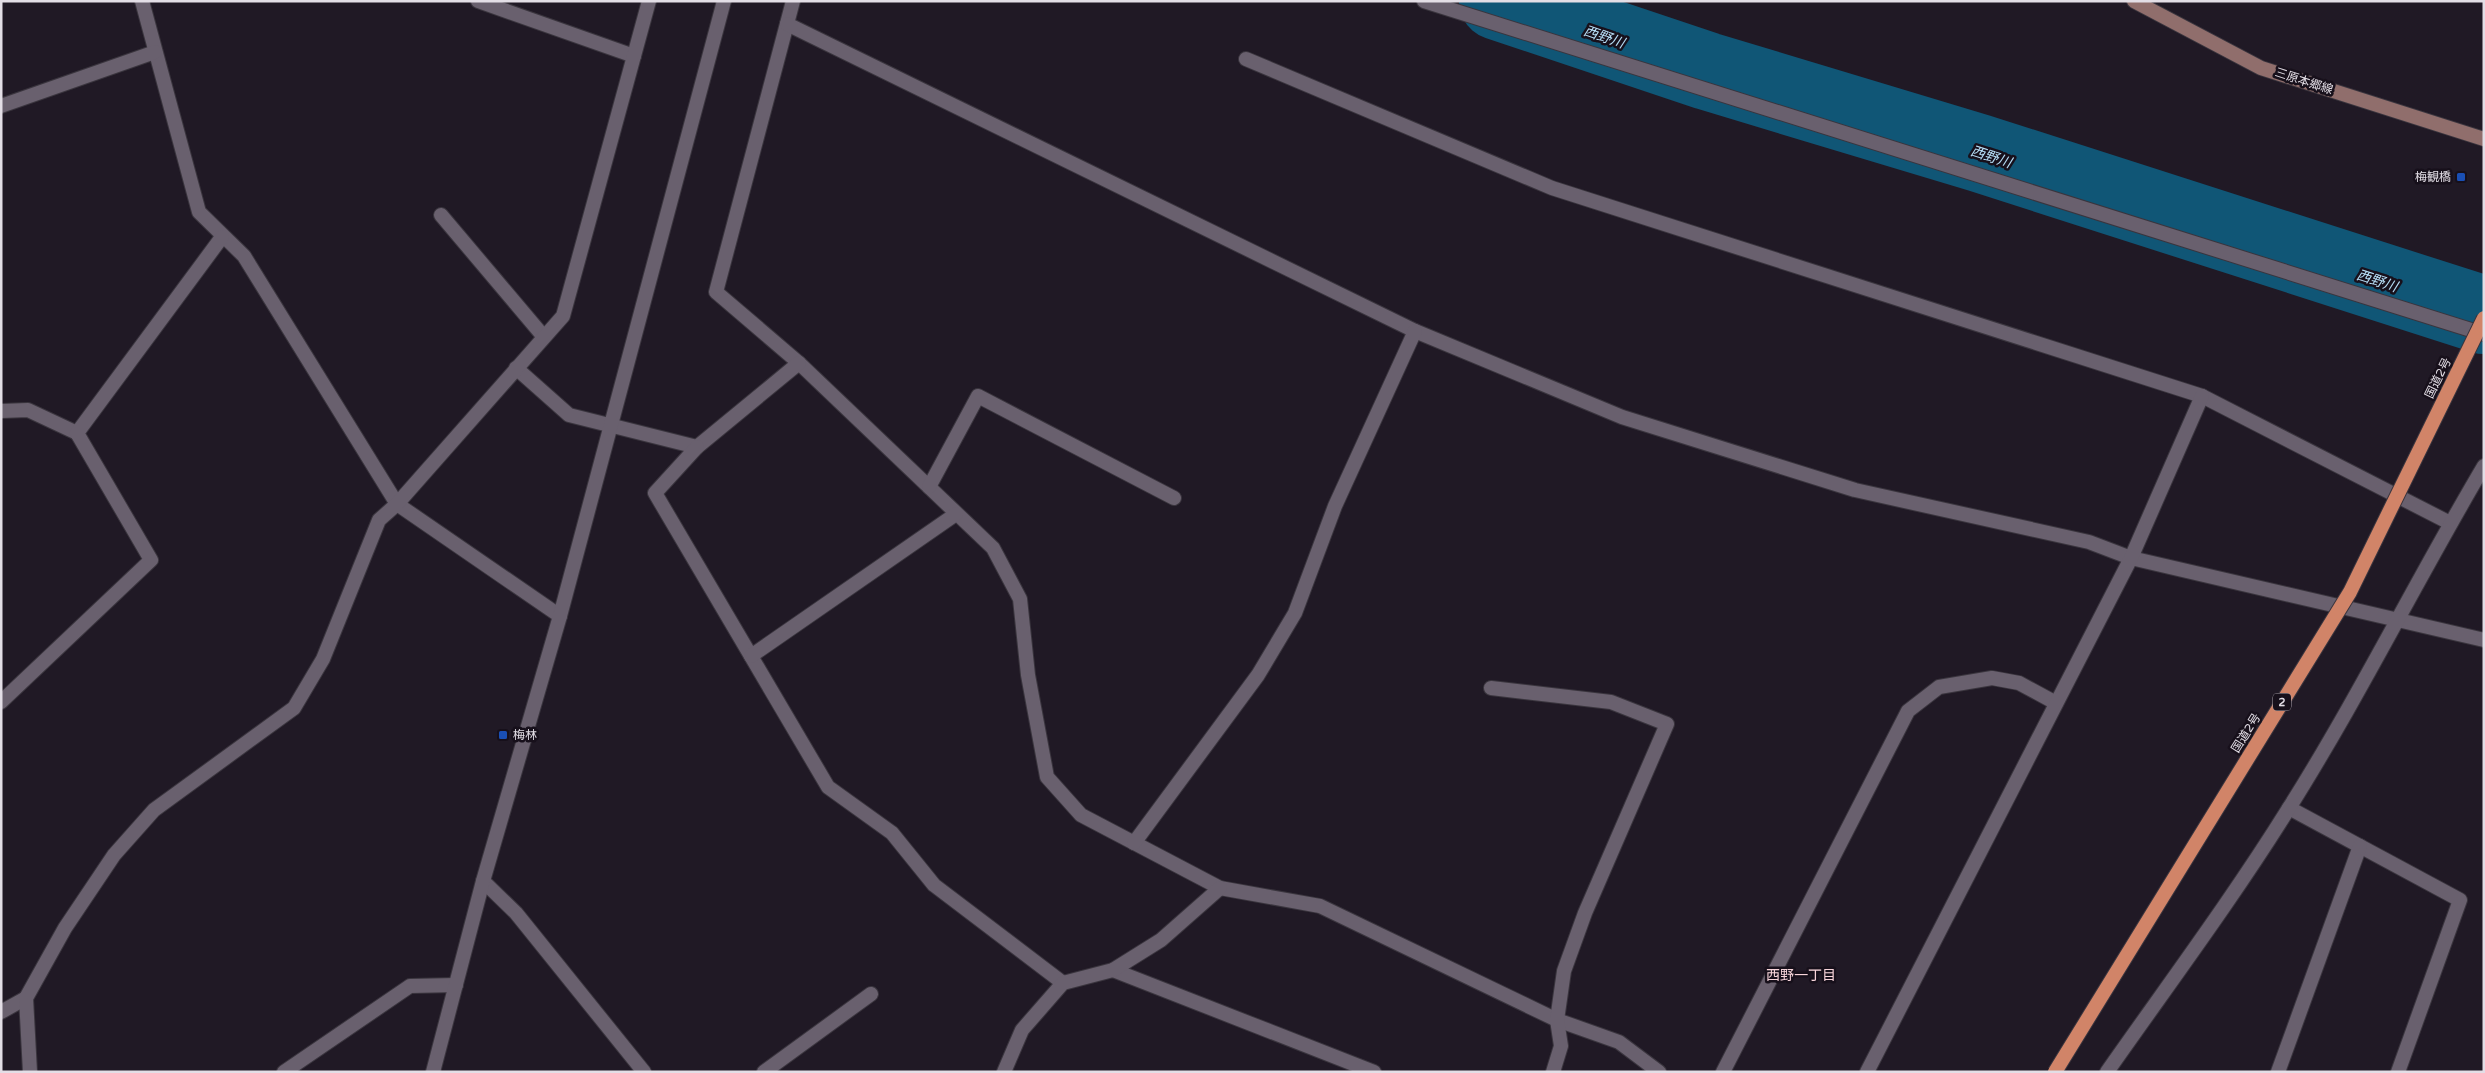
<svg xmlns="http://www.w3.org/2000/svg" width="2485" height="1073" viewBox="0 0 2485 1073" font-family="'Varela Round','Noto Sans JP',sans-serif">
	<rect width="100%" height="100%" fill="#201925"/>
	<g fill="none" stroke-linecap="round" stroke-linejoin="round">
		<path stroke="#105676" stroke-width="78" d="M 1498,1 L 1707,71 L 1979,153 L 2484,315"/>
		<g stroke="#3a353e" stroke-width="16">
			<path id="service" d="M 441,215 L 544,337"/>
		</g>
		<g stroke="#3a353e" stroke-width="16">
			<g id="minor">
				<path d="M 142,1 L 199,212 L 244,256 L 397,504 L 560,616"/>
				<path d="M 478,1 L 634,56"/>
				<path d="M 793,1 L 716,292 L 799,363 L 993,548 L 1020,599 L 1028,675 L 1047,777 L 1081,815 L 1220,888 L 1320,906 L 1557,1020 L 1619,1042 L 1659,1072"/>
				<path d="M 1424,1 L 2484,334"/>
				<path d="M 787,24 L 1415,331 L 1622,417 L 1855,490 L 2089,542 L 2131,558 L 2484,640"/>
				<path d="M 1246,59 L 1552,188 L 2202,396 L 2450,523"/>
				<path d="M 1,106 L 155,52"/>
				<path d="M 516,368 L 569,415 L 697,447 L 799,363"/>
				<path d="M 1,411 L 28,410 L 77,433"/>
				<path d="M 697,447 L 655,493 L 828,787 L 892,833 L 934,885 L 1063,983"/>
				<path d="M 929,487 L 978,396 L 1174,498"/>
				<path d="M 751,656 L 956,514"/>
				<path d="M 1491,688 L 1611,702 L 1667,724 L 1585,913 L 1564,971 L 1557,1020 L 1561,1046 L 1553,1072"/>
				<path d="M 1,702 L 151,560 L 77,433 L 222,237"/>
				<path d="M 2289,808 L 2460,900 L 2398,1072"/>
				<path d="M 1134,843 L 1258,675 L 1295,613 L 1335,506 L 1415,331"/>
				<path d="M 483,881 L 516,913 L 644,1072"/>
				<path d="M 1113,970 L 1374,1072"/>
				<path d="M 1,1012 L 26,998"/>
				<path d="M 30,1072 L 26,998 L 65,928 L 114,855 L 154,810 L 294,708 L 323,659 L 379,520 L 397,504 L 563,316 L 649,1"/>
				<path d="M 284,1072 L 410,986 L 456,985"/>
				<path d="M 764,1072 L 871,994"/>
				<path d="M 1004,1072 L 1022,1030 L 1063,983 L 1113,970 L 1161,940 L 1220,888"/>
				<path d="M 1723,1072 L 1908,711 L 1939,687 L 1992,678 L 2019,683 L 2056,703"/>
				<path d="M 1867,1072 L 2131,558 L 2202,396"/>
				<path d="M 2107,1072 C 2168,985 2233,898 2289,808 C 2359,697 2417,579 2484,466"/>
				<path d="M 2278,1072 L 2360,846"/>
			</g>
		</g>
		<g stroke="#3a353e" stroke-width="16">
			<path id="tertiary" d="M 433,1072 L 483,881 L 560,616 L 724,1"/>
		</g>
		<g stroke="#3a353e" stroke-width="16">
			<path id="secondary" d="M 2134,1 L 2261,68 L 2484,139"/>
		</g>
		<use href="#service" stroke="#69606e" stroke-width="14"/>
		<use href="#minor" stroke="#69606e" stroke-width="14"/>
		<use href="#tertiary" stroke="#69606e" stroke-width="14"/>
		<use href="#secondary" stroke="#906e6c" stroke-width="14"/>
		<g stroke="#3a353e" stroke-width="16" stroke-linecap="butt">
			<path id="trunk-bridge" d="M 2055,1072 L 2350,592 L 2484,318"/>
		</g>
		<use href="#trunk-bridge" stroke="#d18468" stroke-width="14"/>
	</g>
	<g fill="#1a4fb4" stroke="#17101b" stroke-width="2">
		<rect x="2456" y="172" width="10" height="10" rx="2.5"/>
		<rect x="498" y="730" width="10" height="10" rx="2.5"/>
	</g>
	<g text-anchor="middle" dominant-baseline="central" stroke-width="5" stroke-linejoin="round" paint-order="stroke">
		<rect fill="#17101b" stroke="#a6a0a9" stroke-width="1" x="2273" y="693.5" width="18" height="17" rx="4"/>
		<g font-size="11" font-weight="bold" fill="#e3dee6">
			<text x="2282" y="702">2</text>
		</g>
		<g font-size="12" fill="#e3dee6" stroke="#17101b">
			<text transform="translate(2304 81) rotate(18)">三原本郷線</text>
			<text transform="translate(2438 378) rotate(-64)">国道2号</text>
			<text transform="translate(2246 733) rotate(-58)">国道2号</text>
		</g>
		<g font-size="12" fill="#e3dee6" stroke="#17101b" text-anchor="end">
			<text x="2451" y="177">梅観橋</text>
			<text x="513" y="735" text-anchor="start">梅林</text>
		</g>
		<g font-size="14" font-style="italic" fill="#b8e0f9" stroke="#17101b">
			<text transform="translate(1604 37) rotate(19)">西野川</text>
			<text transform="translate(1991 157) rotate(18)">西野川</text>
			<text transform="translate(2377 281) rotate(18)">西野川</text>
		</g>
		<g font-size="14" fill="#f8d5db" stroke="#17101b">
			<text x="1801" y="975">西野一丁目</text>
		</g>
	</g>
	<rect width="2485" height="1073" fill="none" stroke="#e3dee6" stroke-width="5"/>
</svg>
